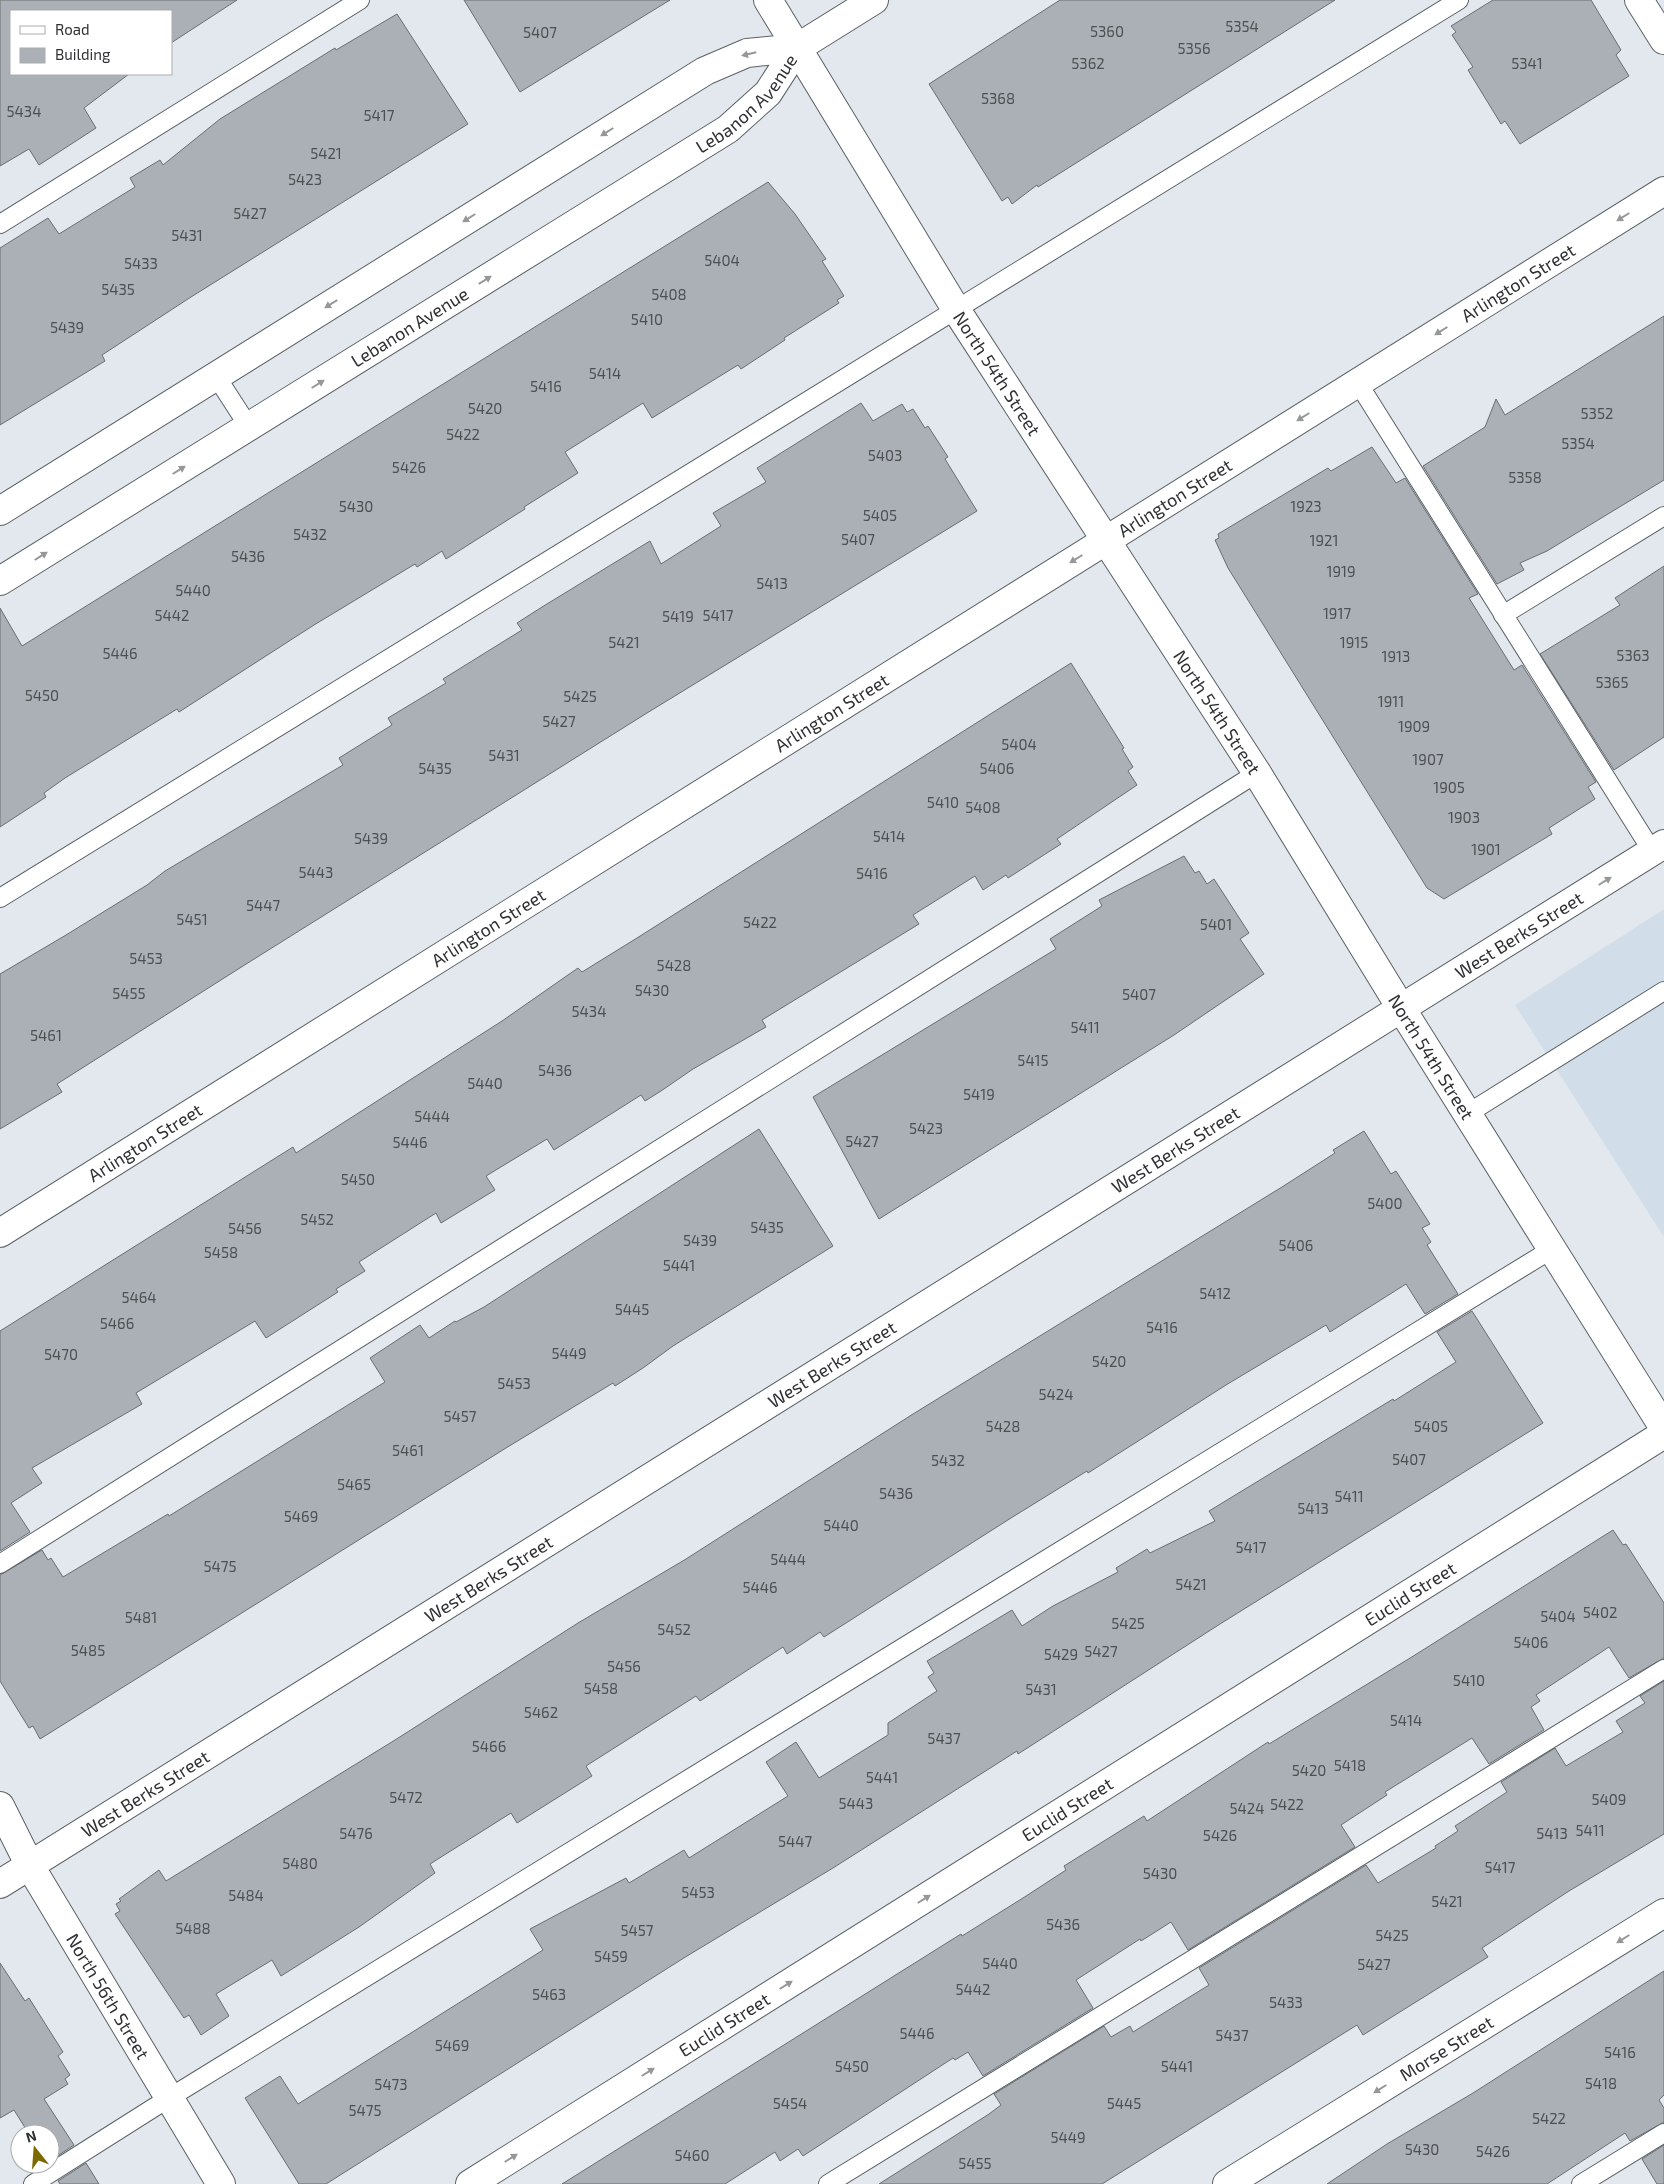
<svg xmlns="http://www.w3.org/2000/svg" width="1664" height="2184" viewBox="0 0 1664 2184" font-family="'Exo 2',sans-serif">
	<rect width="100%" height="100%" fill="#e2e8ee"/>
	<path fill="#d1dee9" d="M 1664,909 L 1664,1237 L 1515,1005 Z"/>
	<g fill="#aab0b5" stroke="#686e72">
		<path d="M 0,0 L 237,0 L 171,43 L 171,11 L 11,11 L 11,74 L 129,74 L 84,108 L 96,128 L 39,165 L 29,149 L 0,166 Z"/>
		<path d="M 464,0 L 670,0 L 520,92 Z"/>
		<path d="M 1060,0 L 1335,0 L 1038,187 L 1037,185 L 1012,204 L 1008,197 L 1002,201 L 929,84 Z"/>
		<path d="M 1493,0 L 1591,0 L 1621,50 L 1616,55 L 1629,76 L 1520,144 L 1505,121 L 1501,124 L 1468,70 L 1473,67 L 1452,35 L 1456,32 L 1451,26 Z"/>
		<path d="M 397,14 L 468,124 L 191,297 L 102,355 L 105,361 L 0,425 L 0,248 L 48,218 L 59,234 L 135,187 L 130,178 L 160,160 L 163,165 L 220,119 L 335,48 L 336,50 Z"/>
		<path d="M 768,182 L 795,214 L 826,259 L 822,261 L 844,296 L 837,300 L 839,303 L 784,338 L 785,340 L 741,369 L 738,365 L 652,418 L 643,403 L 565,452 L 578,473 L 524,507 L 525,509 L 446,559 L 442,551 L 417,567 L 415,564 L 314,625 L 179,712 L 177,709 L 65,778 L 44,793 L 46,797 L 0,827 L 0,608 L 22,646 Z"/>
		<path d="M 1664,316 L 1664,480 L 1547,551 L 1520,563 L 1524,570 L 1497,584 L 1423,466 L 1485,427 L 1496,399 L 1505,415 Z"/>
		<path d="M 861,403 L 873,421 L 902,404 L 907,412 L 913,409 L 925,428 L 928,426 L 948,457 L 945,459 L 977,511 L 647,713 L 243,966 L 57,1084 L 62,1092 L 0,1129 L 0,974 L 66,935 L 147,885 L 165,871 L 343,765 L 339,758 L 392,725 L 388,718 L 446,683 L 443,679 L 522,630 L 517,623 L 542,607 L 650,541 L 661,564 L 721,526 L 713,513 L 766,482 L 757,468 Z"/>
		<path d="M 1372,447 L 1396,483 L 1405,478 L 1478,594 L 1469,598 L 1514,670 L 1522,665 L 1596,782 L 1588,787 L 1595,799 L 1549,828 L 1552,834 L 1444,899 L 1427,888 L 1414,867 L 1228,568 L 1215,540 L 1219,538 L 1218,534 L 1328,468 L 1331,471 Z"/>
		<path d="M 1664,566 L 1664,737 L 1614,770 L 1540,654 L 1620,605 L 1615,598 Z"/>
		<path d="M 1071,663 L 1124,748 L 1122,749 L 1133,767 L 1128,771 L 1137,785 L 1057,839 L 1061,844 L 1008,878 L 1006,875 L 983,890 L 975,876 L 913,915 L 919,924 L 762,1020 L 766,1027 L 693,1069 L 661,1091 L 645,1101 L 641,1095 L 554,1150 L 547,1139 L 486,1176 L 495,1190 L 441,1223 L 436,1213 L 359,1262 L 365,1271 L 336,1289 L 338,1292 L 266,1338 L 255,1321 L 136,1393 L 142,1404 L 32,1468 L 42,1483 L 11,1503 L 30,1532 L 0,1551 L 0,1331 L 293,1147 L 296,1153 L 502,1021 L 578,968 L 582,972 L 637,938 Z"/>
		<path d="M 1184,856 L 1195,873 L 1199,871 L 1207,884 L 1214,879 L 1249,933 L 1240,939 L 1264,974 L 1174,1035 L 879,1219 L 813,1097 L 1056,949 L 1050,939 L 1102,906 L 1099,900 Z"/>
		<path d="M 759,1129 L 833,1246 L 673,1346 L 643,1368 L 615,1386 L 613,1383 L 506,1448 L 40,1739 L 33,1726 L 29,1728 L 0,1681 L 0,1575 L 42,1550 L 48,1560 L 51,1558 L 63,1577 L 168,1514 L 169,1516 L 385,1382 L 370,1358 L 420,1325 L 429,1338 L 455,1321 L 456,1322 L 484,1307 Z"/>
		<path d="M 1364,1131 L 1391,1174 L 1396,1171 L 1430,1224 L 1422,1228 L 1431,1242 L 1427,1245 L 1458,1294 L 1425,1314 L 1406,1284 L 1330,1332 L 1326,1325 L 1226,1385 L 1088,1473 L 1087,1471 L 1011,1518 L 824,1637 L 820,1632 L 787,1654 L 783,1647 L 700,1701 L 696,1696 L 586,1766 L 592,1776 L 517,1823 L 511,1813 L 430,1864 L 435,1873 L 359,1927 L 281,1976 L 272,1960 L 216,1994 L 229,2016 L 201,2035 L 189,2015 L 184,2018 L 115,1914 L 120,1911 L 116,1904 L 121,1901 L 119,1899 L 159,1870 L 166,1881 L 395,1740 L 578,1623 L 686,1559 L 913,1414 L 1282,1187 L 1335,1153 L 1333,1150 Z"/>
		<path d="M 1472,1311 L 1543,1423 L 1220,1624 L 1018,1754 L 1017,1751 L 833,1868 L 687,1956 L 326,2184 L 299,2184 L 245,2098 L 280,2076 L 298,2104 L 543,1950 L 530,1929 L 626,1878 L 629,1883 L 684,1850 L 689,1858 L 788,1796 L 766,1762 L 796,1742 L 819,1778 L 888,1735 L 888,1723 L 937,1691 L 928,1677 L 934,1673 L 927,1661 L 1012,1610 L 1022,1626 L 1053,1606 L 1118,1572 L 1116,1568 L 1147,1549 L 1150,1553 L 1215,1521 L 1209,1511 L 1393,1399 L 1394,1401 L 1456,1362 L 1437,1332 Z"/>
		<path d="M 1613,1530 L 1623,1545 L 1626,1544 L 1664,1603 L 1664,1658 L 1629,1678 L 1609,1647 L 1536,1695 L 1540,1701 L 1531,1707 L 1544,1730 L 1489,1764 L 1472,1738 L 1385,1792 L 1387,1795 L 1341,1825 L 1355,1847 L 1188,1950 L 1171,1922 L 1141,1941 L 1140,1939 L 1076,1980 L 1093,2008 L 983,2076 L 968,2052 L 955,2060 L 953,2058 L 803,2156 L 798,2149 L 780,2161 L 775,2152 L 725,2184 L 562,2184 L 961,1934 L 962,1936 L 1023,1898 L 1066,1870 L 1064,1866 L 1144,1816 L 1147,1821 L 1268,1742 L 1269,1744 L 1415,1655 Z"/>
		<path d="M 1664,1681 L 1664,1834 L 1569,1891 L 1482,1948 L 1488,1957 L 1363,2035 L 1357,2025 L 1102,2184 L 879,2184 L 989,2114 L 1001,2105 L 994,2094 L 1104,2026 L 1111,2037 L 1130,2026 L 1133,2032 L 1209,1985 L 1199,1968 L 1366,1865 L 1378,1883 L 1436,1848 L 1435,1846 L 1458,1831 L 1455,1826 L 1507,1792 L 1501,1782 L 1555,1748 L 1566,1766 L 1623,1732 L 1616,1721 L 1645,1703 L 1640,1696 Z"/>
		<path d="M 0,1963 L 25,2001 L 29,1998 L 63,2052 L 58,2056 L 70,2075 L 65,2079 L 68,2084 L 44,2099 L 74,2145 L 50,2161 L 50,2134 L 29,2134 L 14,2110 L 0,2118 Z"/>
		<path d="M 1664,1971 L 1664,2095 L 1659,2100 L 1664,2108 L 1664,2122 L 1630,2141 L 1625,2133 L 1547,2184 L 1327,2184 L 1387,2144 L 1473,2093 Z"/>
		<path d="M 1664,2145 L 1664,2184 L 1657,2184 L 1642,2159 Z"/>
		<path d="M 86,2163 L 99,2184 L 60,2184 L 58,2181 Z"/>
	</g>
	<g fill="none" stroke-linecap="round" stroke-linejoin="round">
		<g stroke="#5c6267" stroke-width="20">
			<g id="service">
				<path d="M 0,224 L 360,0"/>
				<path d="M 216,376 L 249,427"/>
				<path d="M 1358,383 L 1652,851"/>
				<path d="M 1503,615 L 1664,516"/>
				<path d="M 0,898 L 1459,0"/>
				<path d="M 1467,1114 L 1664,991"/>
				<path d="M 0,1564 L 1257,773"/>
				<path d="M 33,2184 L 169,2098 L 1552,1249"/>
				<path d="M 828,2184 L 1664,1669"/>
				<path d="M 1581,2184 L 1664,2133"/>
			</g>
		</g>
		<g stroke="#5c6267" stroke-width="30">
			<g id="minor">
				<path d="M 1639,0 L 1664,40"/>
				<path d="M 0,511 L 705,71 L 747,53 L 797,48"/>
				<path id="s1" d="M 0,581 L 728,129 L 768,93 L 797,48 L 874,0"/>
				<path id="s2" d="M 0,1233 L 1664,191"/>
				<path id="s3" d="M 0,1806 L 30,1866 L 221,2184"/>
				<path id="s4" d="M 0,1884 L 1664,844"/>
				<path id="s5" d="M 470,2184 L 1664,1434"/>
				<path id="s6" d="M 1227,2184 L 1664,1913"/>
			</g>
		</g>
		<g stroke="#5c6267" stroke-width="30">
			<g id="tertiary">
				<path id="s7" d="M 768,0 L 957,311 L 1257,773 L 1401,1008 L 1664,1428"/>
			</g>
		</g>
		<use href="#service" stroke="#fff" stroke-width="18"/>
		<use href="#minor" stroke="#fff" stroke-width="28"/>
		<use href="#tertiary" stroke="#fff" stroke-width="28"/>
	</g>
	<defs><path id="oneway-solid" d="M-6-.8H1V-3.2L6.5 0L1 3.2V.8H-6Z" transform="scale(1.25)"/></defs>
	<g fill="#969898">
		<use href="#oneway-solid" transform="translate(749 54) rotate(167)"/>
		<use href="#oneway-solid" transform="translate(607 132) rotate(148)"/>
		<use href="#oneway-solid" transform="translate(1623 217) rotate(148)"/>
		<use href="#oneway-solid" transform="translate(469 218) rotate(148)"/>
		<use href="#oneway-solid" transform="translate(485 280) rotate(-32)"/>
		<use href="#oneway-solid" transform="translate(331 304) rotate(148)"/>
		<use href="#oneway-solid" transform="translate(1441 331) rotate(148)"/>
		<use href="#oneway-solid" transform="translate(318 384) rotate(-32)"/>
		<use href="#oneway-solid" transform="translate(1303 417) rotate(148)"/>
		<use href="#oneway-solid" transform="translate(179 470) rotate(-32)"/>
		<use href="#oneway-solid" transform="translate(41 556) rotate(-32)"/>
		<use href="#oneway-solid" transform="translate(1076 559) rotate(148)"/>
		<use href="#oneway-solid" transform="translate(1605 881) rotate(-32)"/>
		<use href="#oneway-solid" transform="translate(924 1899) rotate(-32)"/>
		<use href="#oneway-solid" transform="translate(1623 1939) rotate(148)"/>
		<use href="#oneway-solid" transform="translate(786 1985) rotate(-32)"/>
		<use href="#oneway-solid" transform="translate(648 2072) rotate(-32)"/>
		<use href="#oneway-solid" transform="translate(1380 2089) rotate(148)"/>
		<use href="#oneway-solid" transform="translate(511 2158) rotate(-32)"/>
	</g>
	<g text-anchor="middle" dominant-baseline="central" stroke-width="4" stroke-linejoin="round" paint-order="stroke">
		<g font-size="15" fill="#4d5053">
			<text x="1242" y="26">5354</text>
			<text x="1107" y="31">5360</text>
			<text x="540" y="32">5407</text>
			<text x="1194" y="48">5356</text>
			<text x="1088" y="63">5362</text>
			<text x="1527" y="63">5341</text>
			<text x="998" y="98">5368</text>
			<text x="24" y="111">5434</text>
			<text x="379" y="115">5417</text>
			<text x="326" y="153">5421</text>
			<text x="305" y="179">5423</text>
			<text x="250" y="213">5427</text>
			<text x="187" y="235">5431</text>
			<text x="722" y="260">5404</text>
			<text x="141" y="263">5433</text>
			<text x="118" y="289">5435</text>
			<text x="669" y="294">5408</text>
			<text x="647" y="319">5410</text>
			<text x="67" y="327">5439</text>
			<text x="605" y="373">5414</text>
			<text x="546" y="386">5416</text>
			<text x="485" y="408">5420</text>
			<text x="1597" y="413">5352</text>
			<text x="463" y="434">5422</text>
			<text x="1578" y="443">5354</text>
			<text x="885" y="455">5403</text>
			<text x="409" y="467">5426</text>
			<text x="1525" y="477">5358</text>
			<text x="356" y="506">5430</text>
			<text x="1306" y="506">1923</text>
			<text x="880" y="515">5405</text>
			<text x="310" y="534">5432</text>
			<text x="858" y="539">5407</text>
			<text x="1324" y="540">1921</text>
			<text x="248" y="556">5436</text>
			<text x="1341" y="571">1919</text>
			<text x="772" y="583">5413</text>
			<text x="193" y="590">5440</text>
			<text x="1337" y="613">1917</text>
			<text x="172" y="615">5442</text>
			<text x="718" y="615">5417</text>
			<text x="678" y="616">5419</text>
			<text x="624" y="642">5421</text>
			<text x="1354" y="642">1915</text>
			<text x="120" y="653">5446</text>
			<text x="1633" y="655">5363</text>
			<text x="1396" y="656">1913</text>
			<text x="1612" y="682">5365</text>
			<text x="42" y="695">5450</text>
			<text x="580" y="696">5425</text>
			<text x="1391" y="701">1911</text>
			<text x="559" y="721">5427</text>
			<text x="1414" y="726">1909</text>
			<text x="1019" y="744">5404</text>
			<text x="504" y="755">5431</text>
			<text x="1428" y="759">1907</text>
			<text x="435" y="768">5435</text>
			<text x="997" y="768">5406</text>
			<text x="1449" y="787">1905</text>
			<text x="943" y="802">5410</text>
			<text x="983" y="807">5408</text>
			<text x="1464" y="817">1903</text>
			<text x="889" y="836">5414</text>
			<text x="371" y="838">5439</text>
			<text x="1486" y="849">1901</text>
			<text x="316" y="872">5443</text>
			<text x="872" y="873">5416</text>
			<text x="263" y="905">5447</text>
			<text x="192" y="919">5451</text>
			<text x="760" y="922">5422</text>
			<text x="1216" y="924">5401</text>
			<text x="146" y="958">5453</text>
			<text x="674" y="965">5428</text>
			<text x="652" y="990">5430</text>
			<text x="129" y="993">5455</text>
			<text x="1139" y="994">5407</text>
			<text x="589" y="1011">5434</text>
			<text x="1085" y="1027">5411</text>
			<text x="46" y="1035">5461</text>
			<text x="1033" y="1060">5415</text>
			<text x="555" y="1070">5436</text>
			<text x="485" y="1083">5440</text>
			<text x="979" y="1094">5419</text>
			<text x="432" y="1116">5444</text>
			<text x="926" y="1128">5423</text>
			<text x="862" y="1141">5427</text>
			<text x="410" y="1142">5446</text>
			<text x="358" y="1179">5450</text>
			<text x="1385" y="1203">5400</text>
			<text x="317" y="1219">5452</text>
			<text x="767" y="1227">5435</text>
			<text x="245" y="1228">5456</text>
			<text x="700" y="1240">5439</text>
			<text x="1296" y="1245">5406</text>
			<text x="221" y="1252">5458</text>
			<text x="679" y="1265">5441</text>
			<text x="1215" y="1293">5412</text>
			<text x="139" y="1297">5464</text>
			<text x="632" y="1309">5445</text>
			<text x="117" y="1323">5466</text>
			<text x="1162" y="1327">5416</text>
			<text x="569" y="1353">5449</text>
			<text x="61" y="1354">5470</text>
			<text x="1109" y="1361">5420</text>
			<text x="514" y="1383">5453</text>
			<text x="1056" y="1394">5424</text>
			<text x="460" y="1416">5457</text>
			<text x="1003" y="1426">5428</text>
			<text x="1431" y="1426">5405</text>
			<text x="408" y="1450">5461</text>
			<text x="1409" y="1459">5407</text>
			<text x="948" y="1460">5432</text>
			<text x="354" y="1484">5465</text>
			<text x="896" y="1493">5436</text>
			<text x="1349" y="1496">5411</text>
			<text x="1313" y="1508">5413</text>
			<text x="301" y="1516">5469</text>
			<text x="841" y="1525">5440</text>
			<text x="1251" y="1547">5417</text>
			<text x="788" y="1559">5444</text>
			<text x="220" y="1566">5475</text>
			<text x="1191" y="1584">5421</text>
			<text x="760" y="1587">5446</text>
			<text x="1600" y="1612">5402</text>
			<text x="1558" y="1616">5404</text>
			<text x="141" y="1617">5481</text>
			<text x="1128" y="1623">5425</text>
			<text x="674" y="1629">5452</text>
			<text x="1531" y="1642">5406</text>
			<text x="88" y="1650">5485</text>
			<text x="1101" y="1651">5427</text>
			<text x="1061" y="1654">5429</text>
			<text x="624" y="1666">5456</text>
			<text x="1469" y="1680">5410</text>
			<text x="601" y="1688">5458</text>
			<text x="1041" y="1689">5431</text>
			<text x="541" y="1712">5462</text>
			<text x="1406" y="1720">5414</text>
			<text x="944" y="1738">5437</text>
			<text x="489" y="1746">5466</text>
			<text x="1350" y="1765">5418</text>
			<text x="1309" y="1770">5420</text>
			<text x="882" y="1777">5441</text>
			<text x="406" y="1797">5472</text>
			<text x="1609" y="1799">5409</text>
			<text x="856" y="1803">5443</text>
			<text x="1287" y="1804">5422</text>
			<text x="1247" y="1808">5424</text>
			<text x="1590" y="1830">5411</text>
			<text x="356" y="1833">5476</text>
			<text x="1552" y="1833">5413</text>
			<text x="1220" y="1835">5426</text>
			<text x="795" y="1841">5447</text>
			<text x="300" y="1863">5480</text>
			<text x="1500" y="1867">5417</text>
			<text x="1160" y="1873">5430</text>
			<text x="698" y="1892">5453</text>
			<text x="246" y="1895">5484</text>
			<text x="1447" y="1901">5421</text>
			<text x="1063" y="1924">5436</text>
			<text x="193" y="1928">5488</text>
			<text x="637" y="1930">5457</text>
			<text x="1392" y="1935">5425</text>
			<text x="611" y="1956">5459</text>
			<text x="1000" y="1963">5440</text>
			<text x="1374" y="1964">5427</text>
			<text x="973" y="1989">5442</text>
			<text x="549" y="1994">5463</text>
			<text x="1286" y="2002">5433</text>
			<text x="917" y="2033">5446</text>
			<text x="1232" y="2035">5437</text>
			<text x="452" y="2045">5469</text>
			<text x="1620" y="2052">5416</text>
			<text x="852" y="2066">5450</text>
			<text x="1177" y="2066">5441</text>
			<text x="1601" y="2083">5418</text>
			<text x="391" y="2084">5473</text>
			<text x="790" y="2103">5454</text>
			<text x="1124" y="2103">5445</text>
			<text x="365" y="2110">5475</text>
			<text x="1549" y="2118">5422</text>
			<text x="1068" y="2137">5449</text>
			<text x="1422" y="2149">5430</text>
			<text x="1493" y="2151">5426</text>
			<text x="692" y="2155">5460</text>
			<text x="975" y="2163">5455</text>
		</g>
		<g font-size="18" fill="#2e3032" stroke="#fff">
			<text stroke="none"><textPath href="#s1" startOffset="888">Lebanon Avenue</textPath></text>
			<text stroke="none"><textPath href="#s2" startOffset="1791">Arlington Street</textPath></text>
			<text stroke="none"><textPath href="#s1" startOffset="482">Lebanon Avenue</textPath></text>
			<text stroke="none"><textPath href="#s7" startOffset="438">North 54th Street</textPath></text>
			<text stroke="none"><textPath href="#s2" startOffset="1386">Arlington Street</textPath></text>
			<text stroke="none"><textPath href="#s2" startOffset="981">Arlington Street</textPath></text>
			<text stroke="none"><textPath href="#s7" startOffset="842">North 54th Street</textPath></text>
			<text stroke="none"><textPath href="#s2" startOffset="576">Arlington Street</textPath></text>
			<text stroke="none"><textPath href="#s4" startOffset="1791">West Berks Street</textPath></text>
			<text stroke="none"><textPath href="#s7" startOffset="1248">North 54th Street</textPath></text>
			<text stroke="none"><textPath href="#s2" startOffset="171">Arlington Street</textPath></text>
			<text stroke="none"><textPath href="#s4" startOffset="1386">West Berks Street</textPath></text>
			<text stroke="none"><textPath href="#s4" startOffset="981">West Berks Street</textPath></text>
			<text stroke="none"><textPath href="#s4" startOffset="576">West Berks Street</textPath></text>
			<text stroke="none"><textPath href="#s5" startOffset="1110">Euclid Street</textPath></text>
			<text stroke="none"><textPath href="#s4" startOffset="171">West Berks Street</textPath></text>
			<text stroke="none"><textPath href="#s5" startOffset="705">Euclid Street</textPath></text>
			<text stroke="none"><textPath href="#s3" startOffset="219">North 56th Street</textPath></text>
			<text stroke="none"><textPath href="#s5" startOffset="300">Euclid Street</textPath></text>
			<text stroke="none"><textPath href="#s6" startOffset="258">Morse Street</textPath></text>
		</g>
	</g>
	<rect x="10" y="10" width="162" height="65" fill="#ffffff" stroke="#abacad"/>
	<rect x="20" y="26" width="25" height="8" fill="#ffffff" stroke="#abacad"/>
	<text x="55" y="35" font-size="15" fill="#2e3032">Road</text>
	<rect x="20" y="48" width="25" height="15" fill="#aab0b5" stroke="#abacad"/>
	<text x="55" y="60" font-size="15" fill="#2e3032">Building</text>
	<g transform="translate(35 2149) rotate(343)"><circle r="24" fill="#ffffff" stroke="#abacad"/>
	<path d="M0-4L9 19L0 12L-9 19Z" fill="#7d6a01"/>
	<text y="-8" font-size="14" font-weight="bold" text-anchor="middle" fill="#2e3032">N</text>
	</g>
</svg>
